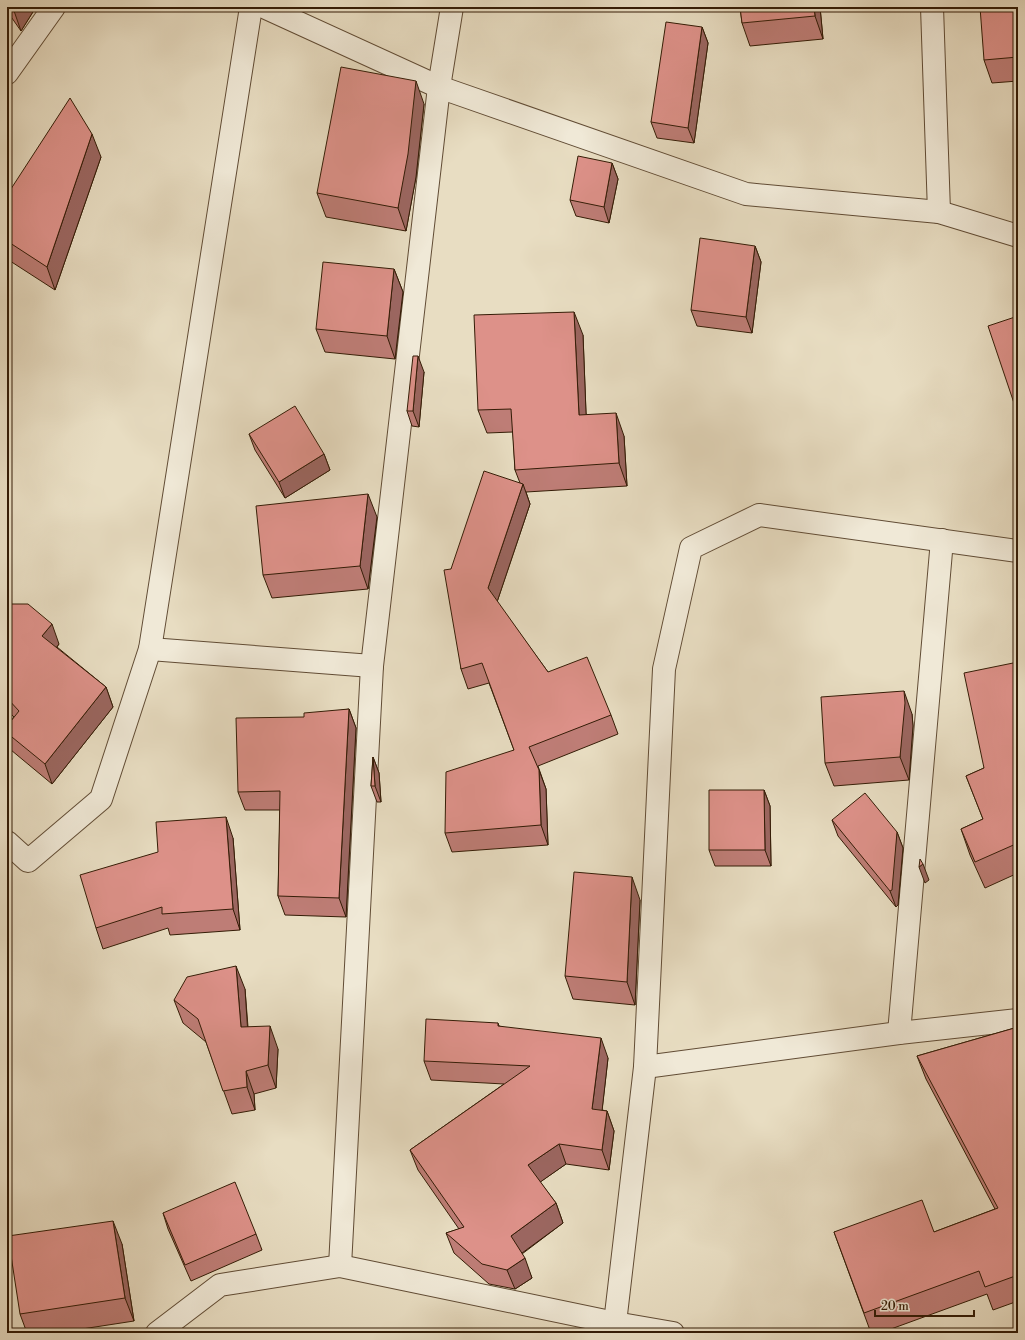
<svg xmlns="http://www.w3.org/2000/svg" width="1025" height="1340" viewBox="0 0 1025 1340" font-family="'Libre Bodoni',serif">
	<rect width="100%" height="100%" fill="#e8ddc2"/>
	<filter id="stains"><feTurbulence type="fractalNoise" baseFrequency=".005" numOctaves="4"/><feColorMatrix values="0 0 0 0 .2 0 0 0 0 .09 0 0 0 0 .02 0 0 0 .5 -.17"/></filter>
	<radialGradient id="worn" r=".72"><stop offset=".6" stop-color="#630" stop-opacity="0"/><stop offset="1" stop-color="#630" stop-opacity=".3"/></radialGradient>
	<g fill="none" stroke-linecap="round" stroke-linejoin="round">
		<g stroke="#614c35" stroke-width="24">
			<g id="minor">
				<path d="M 264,7 L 439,87 L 746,194 L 939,212 L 1018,236"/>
				<path d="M 932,7 L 939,212"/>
				<path d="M 7,73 L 54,7"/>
				<path d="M 150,649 L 372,666"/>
				<path d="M 7,842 L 28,861 L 101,799 L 150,649 L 251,7"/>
				<path d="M 899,1033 L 942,540"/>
				<path d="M 645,1067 L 899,1033 L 1018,1020"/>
				<path d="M 340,1266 L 372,666 L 439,87 L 452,7"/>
				<path d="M 615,1323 L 645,1067 L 664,669 L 691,548 L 759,515 L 1018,551"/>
				<path d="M 157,1333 L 220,1285 L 340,1266 L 615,1323 L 673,1333"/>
			</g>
		</g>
		<use href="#minor" stroke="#f0e9d7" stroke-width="22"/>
	</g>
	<g fill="#be7d76" stroke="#341c06">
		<path d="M 7,7 L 36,7 L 21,31 L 7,11 Z"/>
		<path d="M 740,7 L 820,7 L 823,39 L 750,46 L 742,23 Z"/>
		<path d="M 1018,7 L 1018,81 L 992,83 L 984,60 Z"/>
		<path d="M 702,27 L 708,43 L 694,143 L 657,138 L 651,122 Z"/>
		<path d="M 424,104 L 416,177 L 406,231 L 326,217 L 317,193 Z"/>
		<path d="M 101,157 L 55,290 L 7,259 L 7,195 Z"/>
		<path d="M 612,163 L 618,179 L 609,223 L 576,216 L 570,200 Z"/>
		<path d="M 755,246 L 761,262 L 752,333 L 697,326 L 691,310 Z"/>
		<path d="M 394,269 L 403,292 L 395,359 L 325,352 L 316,329 Z"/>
		<path d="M 583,335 L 586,414 L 624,436 L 627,486 L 526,492 L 530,504 L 497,602 L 548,672 L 611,715 L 618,734 L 538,766 L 546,789 L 548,845 L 452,852 L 445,833 L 514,750 L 489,683 L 468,689 L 461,669 L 451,569 L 520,483 L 515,470 L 513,432 L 487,433 L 478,410 Z"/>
		<path d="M 424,372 L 419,427 L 412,426 L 407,411 Z"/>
		<path d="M 249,434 L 324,454 L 330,470 L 285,498 L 255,450 Z"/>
		<path d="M 377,517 L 368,589 L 272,598 L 263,575 Z"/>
		<path d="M 7,604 L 59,644 L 57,647 L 106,687 L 113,707 L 52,784 L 11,750 L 7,740 L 7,726 L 14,717 L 7,710 Z"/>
		<path d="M 1018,662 L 1018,873 L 985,888 L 970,855 L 961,829 L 983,819 L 966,776 L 984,768 Z"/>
		<path d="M 349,709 L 356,728 L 346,917 L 285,915 L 278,896 L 280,810 L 245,810 L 238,792 L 304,717 Z"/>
		<path d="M 912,714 L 913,726 L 909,780 L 834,786 L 825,763 Z"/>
		<path d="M 373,757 L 379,773 L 381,802 L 377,802 L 371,786 Z"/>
		<path d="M 764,790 L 770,806 L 771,866 L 715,866 L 709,850 Z"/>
		<path d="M 832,820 L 897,832 L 903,848 L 898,905 L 896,907 L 838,836 Z"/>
		<path d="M 233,838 L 240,930 L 170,935 L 168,928 L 103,949 L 96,928 Z"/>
		<path d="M 640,900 L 635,1005 L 573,999 L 565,976 Z"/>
		<path d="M 245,989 L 248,1027 L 278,1049 L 276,1088 L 254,1094 L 255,1110 L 232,1114 L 206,1042 L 183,1023 L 174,1000 Z"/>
		<path d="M 498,1023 L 499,1026 L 608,1058 L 602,1110 L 607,1111 L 614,1131 L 609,1170 L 566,1164 L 540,1182 L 556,1203 L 563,1223 L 522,1254 L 532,1278 L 515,1289 L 489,1284 L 454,1253 L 446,1233 L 459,1229 L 418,1170 L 410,1150 L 504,1084 L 431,1080 L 424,1061 Z"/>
		<path d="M 1018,1027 L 1018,1301 L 993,1310 L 987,1294 L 880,1333 L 871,1333 L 834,1232 L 934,1232 L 995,1209 L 926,1079 L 917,1056 Z"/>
		<path d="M 163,1213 L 256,1234 L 262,1250 L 191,1281 L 168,1229 Z"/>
		<path d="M 122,1244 L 134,1321 L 56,1333 L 27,1333 L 20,1314 Z"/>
	</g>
	<g fill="#9b6660" stroke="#341c06">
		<path d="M 13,7 L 36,7 L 21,31 L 13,8 Z"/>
		<path d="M 814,7 L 820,7 L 823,39 L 815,16 Z"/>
		<path d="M 702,27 L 708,43 L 694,143 L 688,128 Z"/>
		<path d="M 416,81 L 424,104 L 416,177 L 406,231 L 398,208 Z"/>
		<path d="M 92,134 L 101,157 L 55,290 L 47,267 Z"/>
		<path d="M 612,163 L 618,179 L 609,223 L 604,207 Z"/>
		<path d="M 755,246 L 761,262 L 752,333 L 746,317 Z"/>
		<path d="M 394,269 L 403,292 L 395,359 L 387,336 Z"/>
		<path d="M 574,312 L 583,335 L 587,438 L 579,415 Z"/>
		<path d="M 418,356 L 424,372 L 419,427 L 413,411 Z"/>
		<path d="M 616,413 L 624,436 L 627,486 L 619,463 Z"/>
		<path d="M 324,454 L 330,470 L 285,498 L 279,482 Z"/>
		<path d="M 523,484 L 530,504 L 495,608 L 488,588 Z"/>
		<path d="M 368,494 L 377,517 L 368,589 L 360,566 Z"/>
		<path d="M 52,624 L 59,644 L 50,655 L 42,636 Z"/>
		<path d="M 106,687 L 113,707 L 52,784 L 45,764 Z"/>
		<path d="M 904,691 L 912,714 L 913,726 L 909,780 L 900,757 Z"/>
		<path d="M 349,709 L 356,728 L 346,917 L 339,898 Z"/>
		<path d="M 373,757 L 379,773 L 381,802 L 375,786 Z"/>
		<path d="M 539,770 L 546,789 L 548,845 L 541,825 Z"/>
		<path d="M 764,790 L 770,806 L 771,866 L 765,850 Z"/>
		<path d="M 226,817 L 233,838 L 240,930 L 233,909 Z"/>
		<path d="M 897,832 L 903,848 L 898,905 L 896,907 L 890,891 Z"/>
		<path d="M 923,864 L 929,880 L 925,883 L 919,867 Z"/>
		<path d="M 632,877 L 640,900 L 635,1005 L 627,982 Z"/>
		<path d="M 236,966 L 245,989 L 249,1050 L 241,1027 Z"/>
		<path d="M 270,1026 L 278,1049 L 276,1088 L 268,1065 Z"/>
		<path d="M 601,1038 L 608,1058 L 600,1129 L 592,1109 Z"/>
		<path d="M 246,1071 L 254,1094 L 255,1110 L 247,1087 Z"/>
		<path d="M 607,1111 L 614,1131 L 609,1170 L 602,1150 Z"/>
		<path d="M 559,1144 L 566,1164 L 536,1185 L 528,1165 Z"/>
		<path d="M 556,1203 L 563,1223 L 518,1256 L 511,1236 Z"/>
		<path d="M 113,1221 L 122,1244 L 134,1321 L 125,1298 Z"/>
		<path d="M 525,1258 L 532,1278 L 515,1289 L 507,1270 Z"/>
	</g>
	<g fill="#dd9189" stroke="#341c06">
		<path d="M 740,7 L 814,7 L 815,16 L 742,23 Z"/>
		<path d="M 980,7 L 1018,7 L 1018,57 L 984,60 Z"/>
		<path d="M 666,22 L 702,27 L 688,128 L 651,122 Z"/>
		<path d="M 341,67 L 416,81 L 408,154 L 398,208 L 317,193 Z"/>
		<path d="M 70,98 L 92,134 L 47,267 L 7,241 L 7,195 Z"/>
		<path d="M 578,156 L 612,163 L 604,207 L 570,200 Z"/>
		<path d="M 700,238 L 755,246 L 746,317 L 691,310 Z"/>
		<path d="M 323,262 L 394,269 L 387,336 L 316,329 Z"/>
		<path d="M 574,312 L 579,415 L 616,413 L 619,463 L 515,470 L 511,409 L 478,410 L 474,315 Z"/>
		<path d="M 1018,316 L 1018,415 L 988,326 Z"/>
		<path d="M 413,356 L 418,356 L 413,411 L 407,411 Z"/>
		<path d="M 295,406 L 324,454 L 279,482 L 249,434 Z"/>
		<path d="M 484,471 L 523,484 L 488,588 L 548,672 L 587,657 L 611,715 L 529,747 L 539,770 L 541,825 L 445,833 L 446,772 L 514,750 L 482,663 L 461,669 L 444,570 L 451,569 Z"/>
		<path d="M 368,494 L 360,566 L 263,575 L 256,506 Z"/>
		<path d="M 7,604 L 28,604 L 52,624 L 42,636 L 106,687 L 45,764 L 7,733 L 7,726 L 19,711 L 7,698 Z"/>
		<path d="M 1018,662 L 1018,843 L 975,862 L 961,829 L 983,819 L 966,776 L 984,768 L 964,673 Z"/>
		<path d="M 904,691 L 905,703 L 900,757 L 825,763 L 821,697 Z"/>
		<path d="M 349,709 L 339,898 L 278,896 L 280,791 L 238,792 L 236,718 L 304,717 L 304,713 Z"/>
		<path d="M 373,757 L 375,786 L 371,786 Z"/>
		<path d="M 709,790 L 764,790 L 765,850 L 709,850 Z"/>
		<path d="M 865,793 L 897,832 L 892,890 L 890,891 L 832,820 Z"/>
		<path d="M 226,817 L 233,909 L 162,914 L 162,907 L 96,928 L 80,875 L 158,852 L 156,822 Z"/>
		<path d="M 920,859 L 923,864 L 919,867 Z"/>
		<path d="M 574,872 L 632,877 L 627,982 L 565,976 Z"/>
		<path d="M 236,966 L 241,1027 L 270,1026 L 268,1065 L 246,1071 L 247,1087 L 223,1091 L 198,1019 L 174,1000 L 187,977 Z"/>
		<path d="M 426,1019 L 498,1023 L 498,1026 L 601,1038 L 592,1109 L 607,1111 L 602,1150 L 559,1144 L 528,1165 L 556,1203 L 511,1236 L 525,1258 L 507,1270 L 482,1264 L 446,1233 L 464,1227 L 410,1150 L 530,1066 L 424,1061 Z"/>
		<path d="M 1018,1027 L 1018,1275 L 985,1287 L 979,1271 L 864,1313 L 834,1232 L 922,1200 L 934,1232 L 998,1208 L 917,1056 Z"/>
		<path d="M 235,1182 L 256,1234 L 185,1265 L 163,1213 Z"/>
		<path d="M 113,1221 L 125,1298 L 20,1314 L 8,1236 Z"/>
	</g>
	<rect width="1025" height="1340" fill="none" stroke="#e8ddc2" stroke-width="24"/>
	<rect x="8" y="8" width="1009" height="1324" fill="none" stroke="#341c06" stroke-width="2"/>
	<rect x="12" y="12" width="1001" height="1316" fill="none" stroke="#341c06"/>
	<path d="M875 1310v6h99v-6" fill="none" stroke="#341c06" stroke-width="2"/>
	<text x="881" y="1310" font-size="12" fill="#341c06" stroke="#f0e9d7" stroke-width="3" paint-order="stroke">20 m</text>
	<rect width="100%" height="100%" filter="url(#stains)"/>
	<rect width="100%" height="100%" fill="url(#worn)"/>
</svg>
